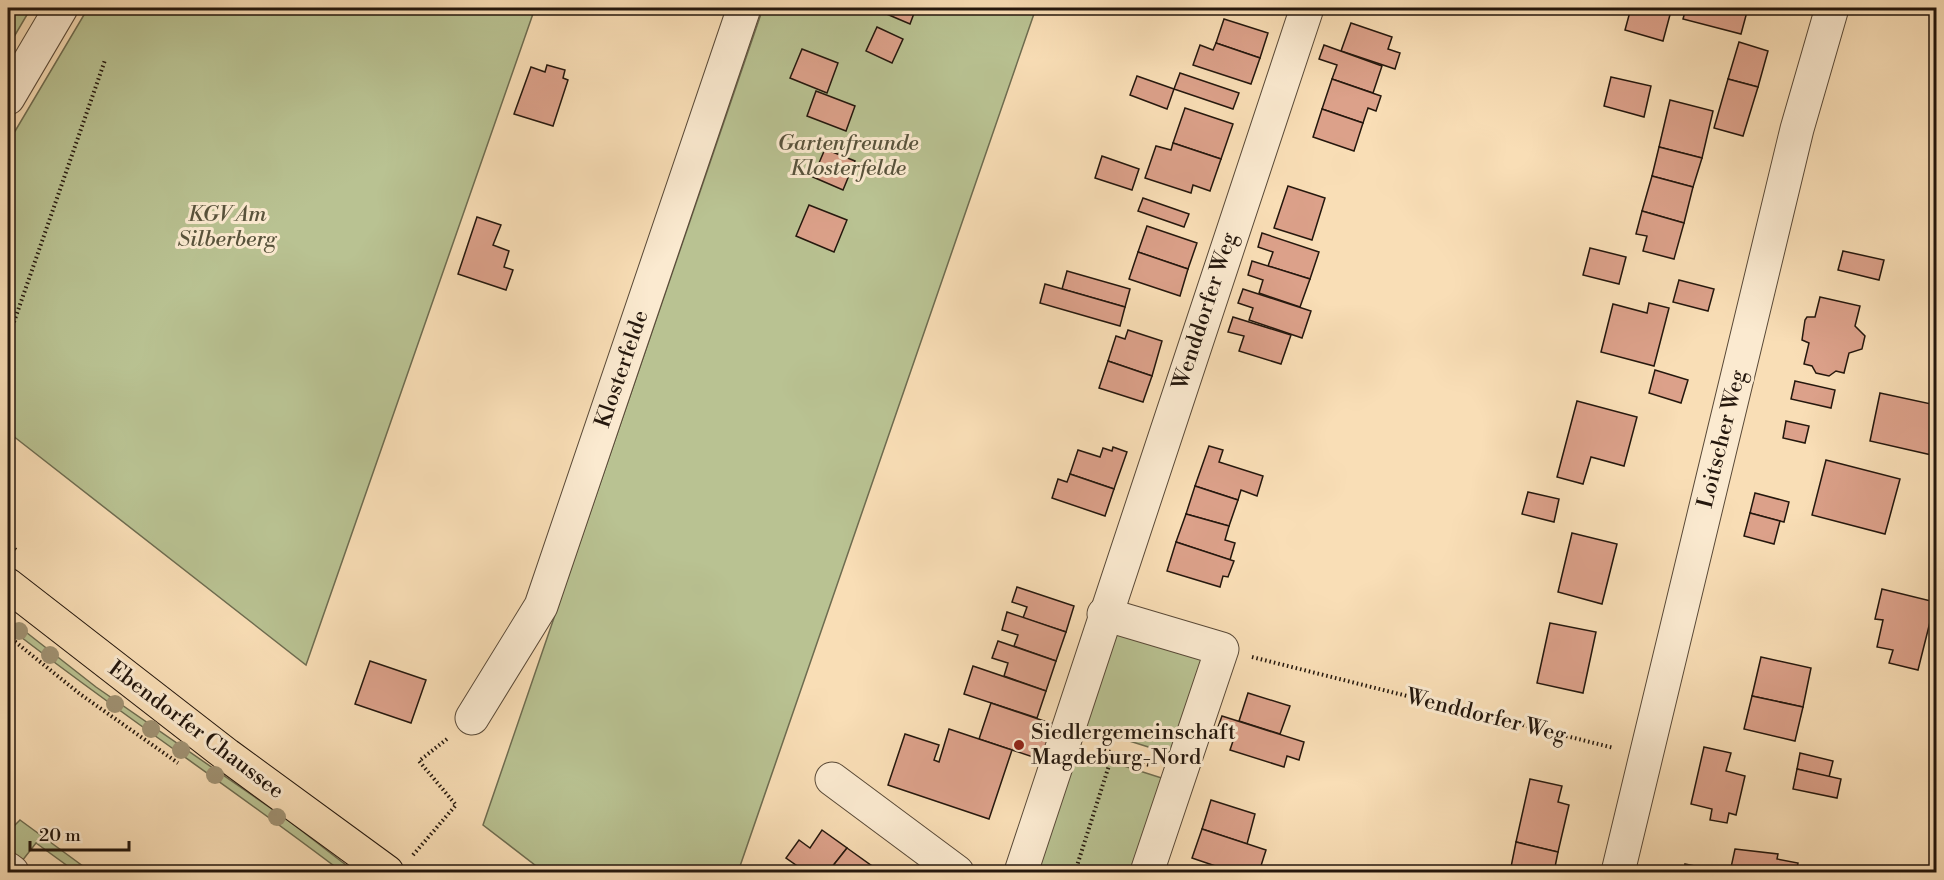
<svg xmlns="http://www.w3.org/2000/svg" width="1944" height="880" viewBox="0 0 1944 880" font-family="'Libre Bodoni',serif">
	<rect width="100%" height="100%" fill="#f9deb6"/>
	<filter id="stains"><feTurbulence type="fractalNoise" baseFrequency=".00333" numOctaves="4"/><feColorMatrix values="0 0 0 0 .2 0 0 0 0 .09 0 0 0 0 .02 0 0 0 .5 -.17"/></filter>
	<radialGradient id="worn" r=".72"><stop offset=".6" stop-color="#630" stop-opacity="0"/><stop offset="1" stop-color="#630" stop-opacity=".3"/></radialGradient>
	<g fill="#b9c292" stroke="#6e6c50" stroke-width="1.5">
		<path d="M 8,8 L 31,8 L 8,47 Z"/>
		<path d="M 88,8 L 535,8 L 306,665 L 8,432 L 8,143 Z"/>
		<path d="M 763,8 L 1036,8 L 738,872 L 544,872 L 483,825 Z"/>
		<path d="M 8,618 L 96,687 L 285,818 L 355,872 L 342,872 C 232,788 117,712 8,627 Z"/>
		<path d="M 1116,628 L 1209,657 L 1177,756 L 1085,727 Z"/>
		<path d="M 1074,750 L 1171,781 L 1142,872 L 1035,872 Z"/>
		<path d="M 20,820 L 91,872 L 76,872 L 36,843 L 22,861 L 8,851 L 12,828 Z"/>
	</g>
	<g fill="#dca18a" stroke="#24170d" stroke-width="1.5">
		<path d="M 884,8 L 916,8 L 910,24 L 882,12 Z"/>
		<path d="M 1631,8 L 1659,8 L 1671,11 L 1663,41 L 1625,30 Z"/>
		<path d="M 1686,8 L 1748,8 L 1741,34 L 1683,19 Z"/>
		<path d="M 1224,19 L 1268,33 L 1260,58 L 1216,43 Z"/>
		<path d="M 1351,23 L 1392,37 L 1388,49 L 1400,53 L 1395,69 L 1341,51 Z"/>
		<path d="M 877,27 L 903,39 L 892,63 L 866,51 Z"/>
		<path d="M 1739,42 L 1768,51 L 1758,87 L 1728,79 Z"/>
		<path d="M 1216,43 L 1260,58 L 1251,84 L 1193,65 L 1200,45 L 1213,50 Z"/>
		<path d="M 1324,45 L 1382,66 L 1373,93 L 1332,79 L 1337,65 L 1319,59 Z"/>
		<path d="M 802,49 L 838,63 L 827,93 L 790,78 Z"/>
		<path d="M 547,65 L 565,70 L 563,78 L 568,80 L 553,126 L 514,114 L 531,67 L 545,72 Z"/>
		<path d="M 1180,73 L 1239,93 L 1233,109 L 1174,89 Z"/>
		<path d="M 1137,76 L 1174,89 L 1167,109 L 1130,95 Z"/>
		<path d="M 1611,77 L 1651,86 L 1644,117 L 1604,106 Z"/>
		<path d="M 1332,79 L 1381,96 L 1376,111 L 1368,108 L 1363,123 L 1322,109 Z"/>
		<path d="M 1728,79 L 1758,87 L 1743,136 L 1714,128 Z"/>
		<path d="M 816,91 L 855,106 L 846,131 L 807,116 Z"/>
		<path d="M 1670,100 L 1713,111 L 1702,158 L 1659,147 Z"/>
		<path d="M 1185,108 L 1233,124 L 1221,159 L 1173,143 Z"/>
		<path d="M 1322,109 L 1363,123 L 1354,151 L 1313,137 Z"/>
		<path d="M 1173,143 L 1221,159 L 1210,191 L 1193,185 L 1191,193 L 1145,178 L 1156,146 L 1171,150 Z"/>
		<path d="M 1659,147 L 1702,158 L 1693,187 L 1652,176 Z"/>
		<path d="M 825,149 L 855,161 L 843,190 L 813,177 Z"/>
		<path d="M 1102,156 L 1139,169 L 1132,190 L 1095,178 Z"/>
		<path d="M 1652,176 L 1693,187 L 1684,223 L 1642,211 Z"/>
		<path d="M 1288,186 L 1325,198 L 1312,240 L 1274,228 Z"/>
		<path d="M 1143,198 L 1189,214 L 1184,227 L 1138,211 Z"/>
		<path d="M 809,205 L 847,220 L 834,252 L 796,236 Z"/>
		<path d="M 1642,211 L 1684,223 L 1674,259 L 1643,251 L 1647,236 L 1636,234 Z"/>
		<path d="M 477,217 L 501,225 L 493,245 L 509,251 L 504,267 L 513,270 L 506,290 L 458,274 Z"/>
		<path d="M 1147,226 L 1197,243 L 1188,269 L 1138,252 Z"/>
		<path d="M 1262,233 L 1319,252 L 1310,279 L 1268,266 L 1273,252 L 1258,247 Z"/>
		<path d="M 1590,248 L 1626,257 L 1619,284 L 1583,275 Z"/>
		<path d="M 1843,251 L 1884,260 L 1879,280 L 1838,270 Z"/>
		<path d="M 1138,252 L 1188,269 L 1180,296 L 1129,279 Z"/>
		<path d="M 1252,261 L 1310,279 L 1300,307 L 1259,293 L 1263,280 L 1248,275 Z"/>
		<path d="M 1067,271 L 1130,289 L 1125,307 L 1062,289 Z"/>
		<path d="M 1679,280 L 1714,289 L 1708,311 L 1673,302 Z"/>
		<path d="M 1045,284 L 1125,307 L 1120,326 L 1040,303 Z"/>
		<path d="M 1243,289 L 1311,311 L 1302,338 L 1249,320 L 1253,308 L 1238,303 Z"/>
		<path d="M 1820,297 L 1860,306 L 1855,326 L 1865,336 L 1862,349 L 1849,353 L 1844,373 L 1836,371 L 1829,376 L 1816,373 L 1812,366 L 1804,364 L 1809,343 L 1802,340 L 1805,320 L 1807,317 L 1815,317 Z"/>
		<path d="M 1649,303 L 1669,308 L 1654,366 L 1601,352 L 1613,304 L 1647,313 Z"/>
		<path d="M 1233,317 L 1291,335 L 1281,364 L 1239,351 L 1244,336 L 1228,332 Z"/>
		<path d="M 1128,330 L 1162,341 L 1152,376 L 1108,361 L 1116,336 L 1125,339 Z"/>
		<path d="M 1108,361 L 1152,376 L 1143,402 L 1099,388 Z"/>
		<path d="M 1655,370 L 1688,380 L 1681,403 L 1649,393 Z"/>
		<path d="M 1795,381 L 1835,390 L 1831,408 L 1791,399 Z"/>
		<path d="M 1880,393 L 1936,405 L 1936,456 L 1870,441 Z"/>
		<path d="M 1577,401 L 1637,417 L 1624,466 L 1591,457 L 1583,484 L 1557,477 Z"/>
		<path d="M 1786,421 L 1809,426 L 1805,443 L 1783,438 Z"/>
		<path d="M 1209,446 L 1223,450 L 1219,462 L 1263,476 L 1257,496 L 1241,490 L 1238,500 L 1195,486 Z"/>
		<path d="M 1113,447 L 1127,452 L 1114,489 L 1070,474 L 1078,450 L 1100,457 L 1103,448 L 1112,451 Z"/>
		<path d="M 1826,460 L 1900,479 L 1885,534 L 1812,515 Z"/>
		<path d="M 1070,474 L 1114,489 L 1105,516 L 1052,498 L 1058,479 L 1067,482 Z"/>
		<path d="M 1195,486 L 1238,500 L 1229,526 L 1186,514 Z"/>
		<path d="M 1528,492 L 1559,499 L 1554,522 L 1522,514 Z"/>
		<path d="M 1755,493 L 1789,502 L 1784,522 L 1750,513 Z"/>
		<path d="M 1750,513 L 1780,521 L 1774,544 L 1744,536 Z"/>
		<path d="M 1186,514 L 1229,526 L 1225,540 L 1235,543 L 1230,560 L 1176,542 Z"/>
		<path d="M 1572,533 L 1617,544 L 1602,604 L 1558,592 Z"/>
		<path d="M 1176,542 L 1234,561 L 1228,577 L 1223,576 L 1220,587 L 1167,571 Z"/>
		<path d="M 1017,587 L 1074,606 L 1066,632 L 1023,618 L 1027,607 L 1012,602 Z"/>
		<path d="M 1882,589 L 1935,602 L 1918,670 L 1889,663 L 1893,650 L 1877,647 L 1883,620 L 1875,619 Z"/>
		<path d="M 1007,612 L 1066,632 L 1056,661 L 1014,646 L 1018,635 L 1002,630 Z"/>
		<path d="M 1550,623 L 1596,632 L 1583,693 L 1537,683 Z"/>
		<path d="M 998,641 L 1056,661 L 1046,691 L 1004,676 L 1008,663 L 992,658 Z"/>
		<path d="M 1761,657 L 1811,668 L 1803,707 L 1752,696 Z"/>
		<path d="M 370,661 L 426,680 L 411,723 L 355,704 Z"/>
		<path d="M 973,666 L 1046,691 L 1037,718 L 964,694 Z"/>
		<path d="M 1248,693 L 1290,706 L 1280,734 L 1239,721 Z"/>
		<path d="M 1752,696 L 1803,707 L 1795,741 L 1744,729 Z"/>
		<path d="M 991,703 L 1053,724 L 1042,760 L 979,739 Z"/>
		<path d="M 1222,716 L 1304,742 L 1299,760 L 1287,756 L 1284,767 L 1230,750 L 1235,735 L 1225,732 L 1223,741 L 1214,738 Z"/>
		<path d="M 949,729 L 1012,750 L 989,819 L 888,785 L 905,734 L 939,745 L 934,760 L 939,762 Z"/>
		<path d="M 1704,747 L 1731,753 L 1726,771 L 1745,776 L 1736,815 L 1729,813 L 1727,823 L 1710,820 L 1712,809 L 1691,804 Z"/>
		<path d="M 1800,753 L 1833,761 L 1829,777 L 1797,769 Z"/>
		<path d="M 1797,769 L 1841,779 L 1837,798 L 1793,789 Z"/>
		<path d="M 1530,779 L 1562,786 L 1558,802 L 1569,805 L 1558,852 L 1516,842 Z"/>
		<path d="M 1211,800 L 1255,814 L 1247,844 L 1202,829 Z"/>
		<path d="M 1202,829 L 1266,850 L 1259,872 L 1249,869 L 1248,872 L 1233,872 L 1192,858 Z"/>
		<path d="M 822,830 L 847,848 L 828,872 L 806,872 L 786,858 L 799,840 L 810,848 Z"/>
		<path d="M 1516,842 L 1558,852 L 1554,872 L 1510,872 Z"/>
		<path d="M 847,848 L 872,866 L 867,872 L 828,872 Z"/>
		<path d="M 1735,849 L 1778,854 L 1777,859 L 1798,863 L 1796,872 L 1730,872 Z"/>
		<path d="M 1685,864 L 1725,872 L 1683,872 Z"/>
	</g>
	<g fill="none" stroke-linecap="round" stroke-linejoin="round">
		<g stroke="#594937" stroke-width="35">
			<g id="street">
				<path d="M 8,98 L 61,8"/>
				<path d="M 1104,614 L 1222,649 L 1147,872"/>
				<path d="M 472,718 L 541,606 L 744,8"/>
				<path d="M 832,779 L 957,872"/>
				<path d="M 8,869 L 12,872"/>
				<path d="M 1021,872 L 1307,8"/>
				<path d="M 1618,872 L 1797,129 L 1832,8"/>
			</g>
		</g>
		<g stroke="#24170d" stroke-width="35">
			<path id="primary" d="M 8,585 L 227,755 L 387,872"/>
		</g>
		<g stroke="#24170d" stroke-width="4" stroke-dasharray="1.5 3" stroke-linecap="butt">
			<path d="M 8,339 L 105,60"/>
			<path d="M 8,543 L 18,552"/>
			<path d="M 8,636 L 80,694 L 178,763"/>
			<path d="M 1252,657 L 1614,748"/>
			<path d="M 1096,747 L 1149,765"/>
			<path d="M 413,855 L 456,805 L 419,761 L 447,739"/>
			<path d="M 1075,872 L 1113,753"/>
		</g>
		<use href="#street" stroke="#fbead0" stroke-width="33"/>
		<use href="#primary" stroke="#f9deb6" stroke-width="33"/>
	</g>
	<g fill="#a09273">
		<circle cx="19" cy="631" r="9"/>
		<circle cx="50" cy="655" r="9"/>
		<circle cx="115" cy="704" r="9"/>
		<circle cx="151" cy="729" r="9"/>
		<circle cx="181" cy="750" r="9"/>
		<circle cx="215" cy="775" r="9"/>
		<circle cx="277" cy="817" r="9"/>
	</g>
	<circle fill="#8f2418" stroke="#fbead0" stroke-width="2" cx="1019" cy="745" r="6"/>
	<g text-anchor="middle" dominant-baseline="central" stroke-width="6" stroke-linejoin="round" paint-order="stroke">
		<g font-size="22" font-style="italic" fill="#58533c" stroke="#fbead0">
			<text x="848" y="143">Gartenfreunde<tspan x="848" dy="25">Klosterfelde</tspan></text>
			<text x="227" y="214">KGV Am<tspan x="227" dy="25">Silberberg</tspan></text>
		</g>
		<g font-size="22" fill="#24170d" stroke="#fbead0">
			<text transform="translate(1205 311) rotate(-72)">Wenddorfer Weg</text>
			<text transform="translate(622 369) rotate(-71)">Klosterfelde</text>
			<text transform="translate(1722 439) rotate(-76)">Loitscher Weg</text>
			<text transform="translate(1486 716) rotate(14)">Wenddorfer Weg</text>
			<text transform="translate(196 730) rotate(37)">Ebendorfer Chaussee</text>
		</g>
		<g font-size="22" fill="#24170d" stroke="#fbead0" text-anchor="start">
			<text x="1031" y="732">Siedlergemeinschaft<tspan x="1031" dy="25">Magdeburg-Nord</tspan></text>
		</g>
	</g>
	<rect width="1944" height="880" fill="none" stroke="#f9deb6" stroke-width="30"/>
	<rect x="9" y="9" width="1926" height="862" fill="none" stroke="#24170d" stroke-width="3"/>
	<rect x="15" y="15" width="1914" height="850" fill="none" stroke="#24170d" stroke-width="1.5"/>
	<path d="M30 841v9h99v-9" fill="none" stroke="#24170d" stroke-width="3"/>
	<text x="39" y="841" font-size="18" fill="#24170d" stroke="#fbead0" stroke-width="4.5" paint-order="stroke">20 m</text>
	<rect width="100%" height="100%" filter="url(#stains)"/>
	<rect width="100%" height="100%" fill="url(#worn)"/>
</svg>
